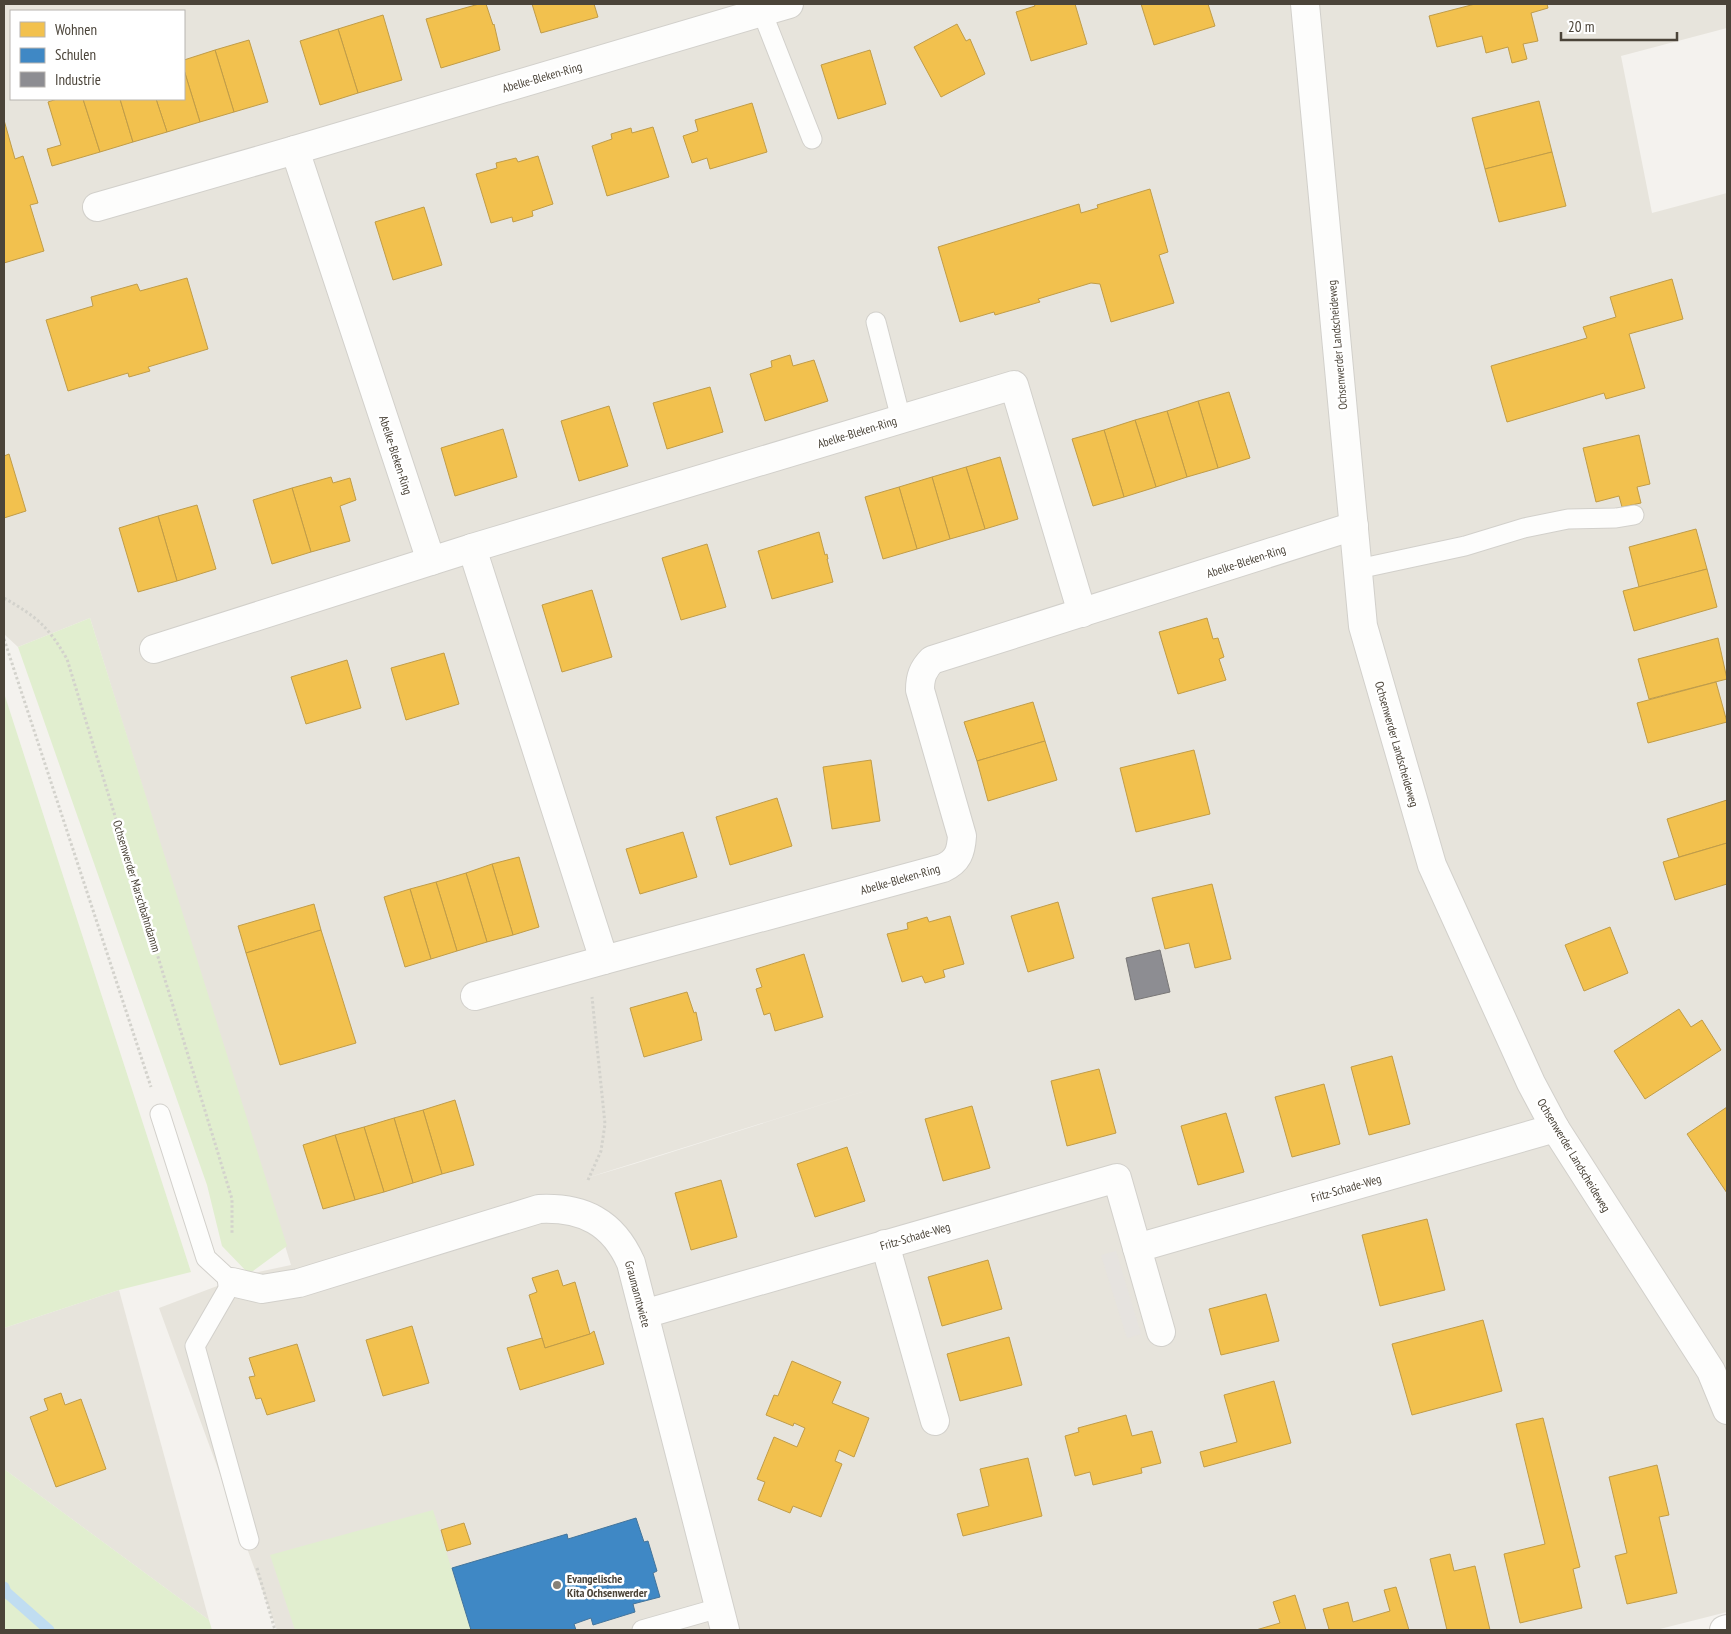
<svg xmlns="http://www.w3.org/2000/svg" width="1731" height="1634" viewBox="0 0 1731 1634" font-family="'PT Sans Narrow',sans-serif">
	<rect width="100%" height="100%" fill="#f4f2ee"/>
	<g fill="#e7e4dc" fill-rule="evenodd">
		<path d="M 4,4 L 1727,4 L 1727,28 L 1621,56 L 1652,213 L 1727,193 L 1727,1612 L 1656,1630 L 277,1630 L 159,1308 L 249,1274 L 291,1265 L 90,618 L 18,647 L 4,634 ZM 11,11 L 184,11 L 184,99 L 11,99 ZM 881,1086 L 634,1164 L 580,1180 Z"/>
		<path d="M 119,1290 L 209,1620 L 4,1469 L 4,1328 Z"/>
	</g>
	<g fill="#e1eecf">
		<path d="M 90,618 L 287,1246 L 249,1274 L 222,1246 L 207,1185 L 18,647 Z"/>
		<path d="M 4,693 L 191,1272 L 119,1290 L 4,1328 Z"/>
		<path d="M 4,1469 L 209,1620 L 212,1630 L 4,1630 Z"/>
		<path d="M 433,1510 L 471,1630 L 295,1630 L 270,1555 Z"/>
	</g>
	<path fill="#e6e3df" d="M 1116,1251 L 1141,1334 L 1127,1338 L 1101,1255 Z"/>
	<g fill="#f2c14e" stroke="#c09c48">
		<path d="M 479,4 L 486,4 L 493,25 L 494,24 L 500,50 L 441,68 L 426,19 Z"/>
		<path d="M 532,4 L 594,4 L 598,17 L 541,33 Z"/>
		<path d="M 1034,4 L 1075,4 L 1087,44 L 1031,61 L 1016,12 L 1035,6 Z"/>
		<path d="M 1141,4 L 1208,4 L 1215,26 L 1154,45 Z"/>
		<path d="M 1475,4 L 1547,4 L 1548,8 L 1531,13 L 1538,41 L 1523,44 L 1527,59 L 1512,63 L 1508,47 L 1486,53 L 1482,36 L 1437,47 L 1429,16 Z"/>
		<path d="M 383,15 L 402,80 L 358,93 L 338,29 Z"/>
		<path d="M 957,24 L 966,41 L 970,39 L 985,74 L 941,97 L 914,47 Z"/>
		<path d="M 338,29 L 358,93 L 320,105 L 300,41 Z"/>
		<path d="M 249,40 L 268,102 L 234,112 L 215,50 Z"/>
		<path d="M 215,50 L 234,112 L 200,122 L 184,70 L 184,60 Z"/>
		<path d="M 870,50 L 886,104 L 838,119 L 821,65 Z"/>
		<path d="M 184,70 L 200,122 L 167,132 L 156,99 L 184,99 Z"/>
		<path d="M 57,99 L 83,99 L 100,152 L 52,166 L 47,149 L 61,145 L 48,102 Z"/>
		<path d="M 83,99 L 120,99 L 133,142 L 100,152 Z"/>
		<path d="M 120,99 L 156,99 L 167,132 L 133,142 Z"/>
		<path d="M 1539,101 L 1552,152 L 1485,169 L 1472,118 Z"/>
		<path d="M 752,103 L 767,152 L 710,169 L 707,158 L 692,163 L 683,136 L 698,131 L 695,120 Z"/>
		<path d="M 4,120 L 15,159 L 23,156 L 38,203 L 30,205 L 44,251 L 4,263 Z"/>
		<path d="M 653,127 L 669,177 L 607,196 L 592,146 L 612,139 L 611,134 L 631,128 L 632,133 Z"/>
		<path d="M 1552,152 L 1566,206 L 1499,222 L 1485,169 Z"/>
		<path d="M 538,156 L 553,204 L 532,211 L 533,216 L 513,222 L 512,217 L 491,223 L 476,174 L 497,168 L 496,163 L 516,158 L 518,162 Z"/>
		<path d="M 1150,189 L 1168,252 L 1159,255 L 1174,303 L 1111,322 L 1100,284 L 1091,283 L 1038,299 L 1040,302 L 995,315 L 994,312 L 960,322 L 938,247 L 1079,204 L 1081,213 L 1098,208 L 1097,205 Z"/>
		<path d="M 424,207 L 442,265 L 393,280 L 375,222 Z"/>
		<path d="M 187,278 L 208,349 L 148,367 L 150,371 L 129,377 L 128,373 L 68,391 L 46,320 L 93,306 L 91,297 L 137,284 L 140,291 Z"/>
		<path d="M 1672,279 L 1683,319 L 1629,334 L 1645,388 L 1606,399 L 1604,393 L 1507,422 L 1491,366 L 1587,338 L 1583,327 L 1616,317 L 1610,297 Z"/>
		<path d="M 790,355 L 793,366 L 814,360 L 828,401 L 765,421 L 750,374 L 772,367 L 771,361 Z"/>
		<path d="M 710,387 L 723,432 L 667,449 L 653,403 Z"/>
		<path d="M 1229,392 L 1250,458 L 1218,468 L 1198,401 Z"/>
		<path d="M 1198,401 L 1218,468 L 1187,477 L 1167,411 Z"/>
		<path d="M 609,406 L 628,466 L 579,481 L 561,421 Z"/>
		<path d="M 1167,411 L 1187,477 L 1156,487 L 1135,420 Z"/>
		<path d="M 1135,420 L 1156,487 L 1124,497 L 1104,430 Z"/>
		<path d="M 503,429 L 517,477 L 455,496 L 441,448 Z"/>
		<path d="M 1104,430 L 1124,497 L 1093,506 L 1072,439 Z"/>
		<path d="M 1639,435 L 1650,484 L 1637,487 L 1641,503 L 1622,507 L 1619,496 L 1596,502 L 1583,448 Z"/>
		<path d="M 9,454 L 26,511 L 4,518 L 4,456 Z"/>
		<path d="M 1000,457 L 1018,519 L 985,529 L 966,467 Z"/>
		<path d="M 966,467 L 985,529 L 950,539 L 932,477 Z"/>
		<path d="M 331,477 L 333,483 L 350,478 L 356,500 L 340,506 L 350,541 L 311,552 L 292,488 Z"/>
		<path d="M 932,477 L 950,539 L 917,549 L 899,487 Z"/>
		<path d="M 899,487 L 917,549 L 883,559 L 865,497 Z"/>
		<path d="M 292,488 L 311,552 L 272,564 L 253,500 Z"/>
		<path d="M 197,505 L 216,569 L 177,581 L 158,516 Z"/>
		<path d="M 158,516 L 177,581 L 138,592 L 119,528 Z"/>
		<path d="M 1696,529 L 1707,569 L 1639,587 L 1629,547 Z"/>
		<path d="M 819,532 L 825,555 L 827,554 L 828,559 L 827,559 L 833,582 L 772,599 L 758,551 Z"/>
		<path d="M 707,544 L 726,607 L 681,620 L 662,558 Z"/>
		<path d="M 1707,569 L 1717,607 L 1634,631 L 1623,591 Z"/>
		<path d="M 592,590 L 612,657 L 562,672 L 542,605 Z"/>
		<path d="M 1207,618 L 1213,639 L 1218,638 L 1224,657 L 1219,659 L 1226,680 L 1178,694 L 1159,632 Z"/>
		<path d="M 1718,638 L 1727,679 L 1649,699 L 1638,659 Z"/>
		<path d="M 444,653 L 459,704 L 406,720 L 391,668 Z"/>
		<path d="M 347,660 L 361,708 L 306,724 L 291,677 Z"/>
		<path d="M 1716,682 L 1727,722 L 1648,743 L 1637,703 Z"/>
		<path d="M 1033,702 L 1045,741 L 977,761 L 964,722 Z"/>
		<path d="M 1045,741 L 1057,780 L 988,801 L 977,761 Z"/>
		<path d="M 1194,750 L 1210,814 L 1136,832 L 1120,768 Z"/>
		<path d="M 871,760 L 880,821 L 832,829 L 823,767 Z"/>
		<path d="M 777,798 L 792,846 L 730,865 L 716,817 Z"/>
		<path d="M 1727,800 L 1727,843 L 1679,857 L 1667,819 Z"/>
		<path d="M 683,832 L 697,877 L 640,894 L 626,849 Z"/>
		<path d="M 1727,843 L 1727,884 L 1675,900 L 1663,862 Z"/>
		<path d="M 519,857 L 539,927 L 513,935 L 492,864 Z"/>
		<path d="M 492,864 L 513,935 L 487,942 L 466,873 Z"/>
		<path d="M 466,873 L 487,942 L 457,951 L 436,882 Z"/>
		<path d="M 436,882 L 457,951 L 431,959 L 410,889 Z"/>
		<path d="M 1212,884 L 1231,959 L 1195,968 L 1189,943 L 1165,949 L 1152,898 Z"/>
		<path d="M 410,889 L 431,959 L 405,967 L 384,897 Z"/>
		<path d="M 1058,902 L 1074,958 L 1028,972 L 1011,916 Z"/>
		<path d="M 314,904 L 321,930 L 246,953 L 238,926 Z"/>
		<path d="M 950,916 L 964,964 L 943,970 L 945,977 L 925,983 L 922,976 L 902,982 L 887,934 L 908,929 L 907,923 L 927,917 L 929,922 Z"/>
		<path d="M 1610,927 L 1628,973 L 1584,991 L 1565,945 Z"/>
		<path d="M 321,930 L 356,1043 L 280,1065 L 246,953 Z"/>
		<path d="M 804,954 L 823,1017 L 775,1031 L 770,1013 L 764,1015 L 756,989 L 762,987 L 756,969 Z"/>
		<path d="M 687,992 L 694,1013 L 696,1012 L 702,1040 L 644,1057 L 630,1008 Z"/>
		<path d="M 1679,1009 L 1691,1027 L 1702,1020 L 1721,1050 L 1645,1099 L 1614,1051 Z"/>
		<path d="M 1392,1056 L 1410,1124 L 1369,1135 L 1351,1067 Z"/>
		<path d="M 1099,1069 L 1116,1133 L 1067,1146 L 1051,1081 Z"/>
		<path d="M 1324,1084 L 1340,1144 L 1292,1157 L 1275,1097 Z"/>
		<path d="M 455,1100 L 474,1165 L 442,1174 L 423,1110 Z"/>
		<path d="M 972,1106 L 990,1168 L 943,1181 L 925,1119 Z"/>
		<path d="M 1727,1107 L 1727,1193 L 1687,1134 Z"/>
		<path d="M 423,1110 L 442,1174 L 413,1183 L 394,1118 Z"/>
		<path d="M 1226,1113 L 1244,1172 L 1198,1185 L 1181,1126 Z"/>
		<path d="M 394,1118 L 413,1183 L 384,1192 L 364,1127 Z"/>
		<path d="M 364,1127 L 384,1192 L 355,1200 L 335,1135 Z"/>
		<path d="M 335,1135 L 355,1200 L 323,1209 L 303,1145 Z"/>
		<path d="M 847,1147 L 865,1201 L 815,1217 L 797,1164 Z"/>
		<path d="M 721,1180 L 737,1237 L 691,1250 L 675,1193 Z"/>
		<path d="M 1427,1219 L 1445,1290 L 1380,1306 L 1362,1235 Z"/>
		<path d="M 988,1260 L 1002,1309 L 942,1326 L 928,1277 Z"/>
		<path d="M 558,1270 L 563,1286 L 575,1282 L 590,1334 L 545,1348 L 529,1295 L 537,1292 L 532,1278 Z"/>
		<path d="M 1266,1294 L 1279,1341 L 1221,1355 L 1209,1309 Z"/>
		<path d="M 1483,1320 L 1502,1391 L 1412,1415 L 1392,1344 Z"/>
		<path d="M 412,1326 L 429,1383 L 383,1396 L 366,1340 Z"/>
		<path d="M 594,1331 L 604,1364 L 520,1390 L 507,1348 L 542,1338 L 545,1348 L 590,1334 Z"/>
		<path d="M 1009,1337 L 1022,1385 L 960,1401 L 947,1354 Z"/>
		<path d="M 297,1344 L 315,1401 L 267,1415 L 261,1398 L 256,1399 L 249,1377 L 255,1376 L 249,1358 Z"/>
		<path d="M 792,1361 L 841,1382 L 832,1403 L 869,1418 L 854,1457 L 839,1450 L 835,1461 L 842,1464 L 821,1517 L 793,1506 L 790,1513 L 758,1500 L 765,1482 L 757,1479 L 774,1437 L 797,1447 L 805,1428 L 794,1423 L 793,1426 L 766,1415 L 774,1395 L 778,1396 Z"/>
		<path d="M 1274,1381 L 1291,1443 L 1204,1467 L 1200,1452 L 1237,1442 L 1224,1395 Z"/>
		<path d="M 61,1393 L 65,1405 L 81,1399 L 106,1469 L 56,1487 L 30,1417 L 48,1410 L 44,1399 Z"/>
		<path d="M 1126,1415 L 1132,1436 L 1152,1431 L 1161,1463 L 1141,1468 L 1142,1473 L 1093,1485 L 1090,1472 L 1075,1476 L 1065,1436 L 1079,1432 L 1078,1428 Z"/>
		<path d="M 1543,1418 L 1580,1567 L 1573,1569 L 1582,1608 L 1520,1623 L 1504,1554 L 1545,1544 L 1516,1424 Z"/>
		<path d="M 1028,1458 L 1042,1516 L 963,1536 L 957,1514 L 989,1506 L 980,1469 Z"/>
		<path d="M 1657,1465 L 1669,1515 L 1659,1517 L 1677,1593 L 1627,1604 L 1615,1556 L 1627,1553 L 1609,1477 Z"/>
		<path d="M 464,1523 L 471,1544 L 447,1551 L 441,1530 Z"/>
		<path d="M 1450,1554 L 1454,1571 L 1475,1566 L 1490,1630 L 1447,1630 L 1430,1559 Z"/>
		<path d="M 1396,1587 L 1409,1630 L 1327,1630 L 1329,1629 L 1323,1609 L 1348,1602 L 1353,1622 L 1390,1611 L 1384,1590 Z"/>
		<path d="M 1295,1595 L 1306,1630 L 1256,1630 L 1280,1623 L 1273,1602 Z"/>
	</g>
	<path fill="#3f88c5" stroke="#43749b" d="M 636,1518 L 644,1542 L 648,1541 L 657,1571 L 653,1573 L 660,1597 L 633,1604 L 635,1612 L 593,1625 L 591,1618 L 574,1624 L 576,1630 L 471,1630 L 452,1568 L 567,1534 L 568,1539 Z"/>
	<path fill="#8d8d92" stroke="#797777" d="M 1160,950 L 1170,992 L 1135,1000 L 1126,958 Z"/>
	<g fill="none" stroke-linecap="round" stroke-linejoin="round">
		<path stroke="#c0ddf1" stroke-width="11" d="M 4,1587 L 6,1592 L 49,1630"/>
		<g stroke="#d2d0cb" stroke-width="21">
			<g id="service">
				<path d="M 762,12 L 812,139"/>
				<path d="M 876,322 L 901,419"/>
				<path d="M 1358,569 L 1465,546 L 1524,528 L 1568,519 L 1616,518 L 1634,515"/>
				<path d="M 160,1114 L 206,1258 L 232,1282 L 195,1346 L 249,1540"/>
				<path d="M 642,1630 L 719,1608"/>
			</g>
		</g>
		<g stroke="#d2d0cb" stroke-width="30">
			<g id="minor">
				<path d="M 789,4 L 295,150 L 431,561 L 472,548 L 604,960 L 943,868 C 958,861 961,852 962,836 L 920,690 C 920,677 923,669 932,660 L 1354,526"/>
				<path d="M 97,207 L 295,150"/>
				<path d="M 472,548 L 1014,385 L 1082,613"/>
				<path d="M 154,649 L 431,561"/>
				<path d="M 475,996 L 604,960"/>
				<path d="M 885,1244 L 935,1421"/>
				<path d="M 1137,1248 L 1161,1332"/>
				<path d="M 232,1282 L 262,1289 L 299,1283 L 539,1209 C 583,1207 613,1222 631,1263 L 725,1630"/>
				<path d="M 644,1314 L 1117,1178 L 1137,1248 L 1555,1128"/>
				<path d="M 1724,1630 L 1727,1629"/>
			</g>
		</g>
		<g stroke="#d2d0cb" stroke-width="30">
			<path id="tertiary" d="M 1305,4 L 1363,626 L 1432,865 L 1531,1083 L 1555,1128 L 1711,1371 L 1727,1410"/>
		</g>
		<g stroke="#d3d2cc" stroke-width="3" stroke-dasharray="2.5 2.5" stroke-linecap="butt">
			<path d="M 4,598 C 37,617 48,626 67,659 L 232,1199 L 232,1234"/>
			<path d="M 4,639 L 151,1087"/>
			<path d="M 588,1180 L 601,1151 L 605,1124 L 592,997"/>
			<path d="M 257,1568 L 275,1630"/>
		</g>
		<use href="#service" stroke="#fdfdfc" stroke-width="19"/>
		<use href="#minor" stroke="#fdfdfc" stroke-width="28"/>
		<use href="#tertiary" stroke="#fdfdfc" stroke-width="28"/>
	</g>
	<circle fill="#868178" stroke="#fff" stroke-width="2" cx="557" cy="1585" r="5"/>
	<g text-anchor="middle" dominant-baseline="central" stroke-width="5" stroke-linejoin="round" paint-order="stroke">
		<g font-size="12" fill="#4b4439" stroke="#fff">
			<text transform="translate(542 77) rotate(-16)">Abelke-Bleken-Ring</text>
			<text transform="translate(1337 345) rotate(-95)">Ochsenwerder Landscheideweg</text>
			<text transform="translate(857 432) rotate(-17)">Abelke-Bleken-Ring</text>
			<text transform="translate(396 455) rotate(72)">Abelke-Bleken-Ring</text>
			<text transform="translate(1246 561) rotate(-18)">Abelke-Bleken-Ring</text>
			<text transform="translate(1397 744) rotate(74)">Ochsenwerder Landscheideweg</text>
			<text transform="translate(900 879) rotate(-16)">Abelke-Bleken-Ring</text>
			<text transform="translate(137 886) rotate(73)">Ochsenwerder Marschbahndamm</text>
			<text transform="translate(1574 1155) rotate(59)">Ochsenwerder Landscheideweg</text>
			<text transform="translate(1346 1188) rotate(-16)">Fritz-Schade-Weg</text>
			<text transform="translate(915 1236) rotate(-16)">Fritz-Schade-Weg</text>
			<text transform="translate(638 1294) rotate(75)">Graumanntwiete</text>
		</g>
		<g font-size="12" font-weight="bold" fill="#4b4439" stroke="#fff" text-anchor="start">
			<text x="567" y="1578">Evangelische<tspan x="567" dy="14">Kita Ochsenwerder</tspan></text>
		</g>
	</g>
	<rect width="1731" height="1634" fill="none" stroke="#4b4439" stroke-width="10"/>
	<rect x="10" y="10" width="175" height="90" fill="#ffffff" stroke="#b7b4b0"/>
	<rect x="20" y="22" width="25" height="15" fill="#f2c14e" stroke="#b7b4b0"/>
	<text x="55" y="35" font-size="15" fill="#4b4439">Wohnen</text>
	<rect x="20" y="48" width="25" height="15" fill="#3f88c5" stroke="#b7b4b0"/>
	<text x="55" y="60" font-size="15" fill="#4b4439">Schulen</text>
	<rect x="20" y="72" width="25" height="15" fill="#8d8d92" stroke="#b7b4b0"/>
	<text x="55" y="85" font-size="15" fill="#4b4439">Industrie</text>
	<path d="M1561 32v8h116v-8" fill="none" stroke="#4b4439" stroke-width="2.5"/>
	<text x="1568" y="32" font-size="15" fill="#4b4439" stroke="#ffffff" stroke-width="4" paint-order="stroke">20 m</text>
</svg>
